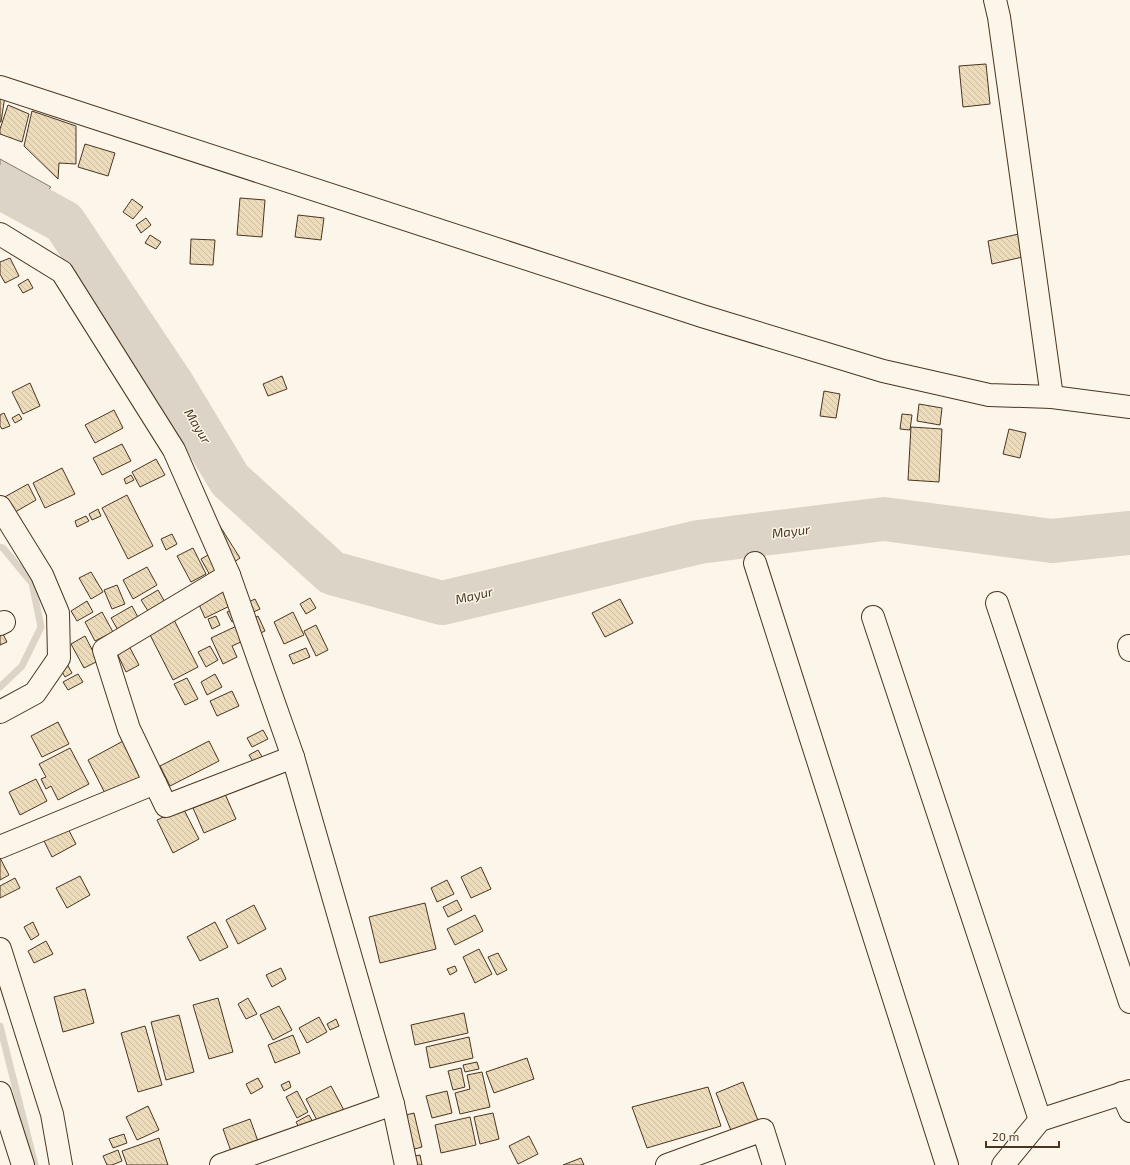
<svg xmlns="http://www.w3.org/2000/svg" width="1130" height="1165" viewBox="0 0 1130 1165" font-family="'Exo 2',sans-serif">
	<defs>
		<pattern id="building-back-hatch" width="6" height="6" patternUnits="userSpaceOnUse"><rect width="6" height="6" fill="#ecdcbc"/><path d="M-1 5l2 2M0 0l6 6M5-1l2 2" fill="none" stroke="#ccbda1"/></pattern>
	</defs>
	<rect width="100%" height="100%" fill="#fbf6e9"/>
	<path fill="#dcd4c6" stroke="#887966" d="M 0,159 L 51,187 L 19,219 L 0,210 Z"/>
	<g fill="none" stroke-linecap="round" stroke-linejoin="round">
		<g stroke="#dcd4c6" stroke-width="7">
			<path d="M 0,547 L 3,548 L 32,583 L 41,627 L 22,666 L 0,687"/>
			<path d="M 0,1026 L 35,1165"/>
		</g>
		<path stroke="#dcd4c6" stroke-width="44" d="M 0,187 L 64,222 L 174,387 L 230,480 L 332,573 L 442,603 L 699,542 L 884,519 L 1052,541 L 1130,533"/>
	</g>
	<g fill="url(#building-back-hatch)" stroke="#4a3520">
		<path d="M 986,64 L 990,104 L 963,107 L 959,66 Z"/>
		<path d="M 0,95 L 5,96 L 1,122 L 0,122 Z"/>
		<path d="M 8,105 L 29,114 L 22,142 L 0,134 L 0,129 Z"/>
		<path d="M 32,111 L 76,126 L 76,164 L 59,163 L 58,179 L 24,146 Z"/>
		<path d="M 85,144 L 115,153 L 108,176 L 78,167 Z"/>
		<path d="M 240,198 L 265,200 L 262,237 L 237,235 Z"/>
		<path d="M 132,199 L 143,207 L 133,219 L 123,212 Z"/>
		<path d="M 298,215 L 324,218 L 321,240 L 295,237 Z"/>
		<path d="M 146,218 L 151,225 L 141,233 L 136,225 Z"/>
		<path d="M 1023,233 L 1027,256 L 992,264 L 988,241 Z"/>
		<path d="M 150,235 L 161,242 L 156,249 L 145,243 Z"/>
		<path d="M 191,239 L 215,240 L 213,265 L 190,264 Z"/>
		<path d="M 10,258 L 19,276 L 5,283 L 0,274 L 0,262 Z"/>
		<path d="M 28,279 L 33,288 L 23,293 L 18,285 Z"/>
		<path d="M 282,376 L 287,389 L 268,396 L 263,384 Z"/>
		<path d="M 30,383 L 40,406 L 23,414 L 12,392 Z"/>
		<path d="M 824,391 L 840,394 L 836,418 L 820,416 Z"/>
		<path d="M 919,404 L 942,408 L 940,425 L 917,421 Z"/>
		<path d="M 114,410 L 123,428 L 95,443 L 85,425 Z"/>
		<path d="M 4,413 L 10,426 L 2,429 L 0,426 L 0,415 Z"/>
		<path d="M 19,414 L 22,419 L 15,423 L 12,418 Z"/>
		<path d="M 902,414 L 912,415 L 910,430 L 900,429 Z"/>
		<path d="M 911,427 L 942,429 L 939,482 L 908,480 Z"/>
		<path d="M 1009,429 L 1026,433 L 1020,458 L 1003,454 Z"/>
		<path d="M 122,444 L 131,461 L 102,475 L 93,458 Z"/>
		<path d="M 156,459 L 165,475 L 140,487 L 132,472 Z"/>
		<path d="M 62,468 L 75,494 L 45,508 L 33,483 Z"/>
		<path d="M 131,475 L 134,480 L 126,484 L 124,479 Z"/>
		<path d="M 28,484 L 36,500 L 10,515 L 1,499 Z"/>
		<path d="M 127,495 L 153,546 L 128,559 L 102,508 Z"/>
		<path d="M 98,509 L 101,516 L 92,520 L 89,514 Z"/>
		<path d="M 86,516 L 89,521 L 77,527 L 75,521 Z"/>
		<path d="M 218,523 L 240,558 L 227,567 L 204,531 Z"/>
		<path d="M 172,534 L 177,544 L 166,550 L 161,539 Z"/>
		<path d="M 193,548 L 206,574 L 191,582 L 177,556 Z"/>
		<path d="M 215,551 L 225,569 L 211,577 L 201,559 Z"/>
		<path d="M 147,567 L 157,585 L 133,599 L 123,580 Z"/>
		<path d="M 91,572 L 103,592 L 91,599 L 79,578 Z"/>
		<path d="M 232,584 L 240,601 L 205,618 L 197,600 Z"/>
		<path d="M 117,585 L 125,604 L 112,609 L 104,590 Z"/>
		<path d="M 158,590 L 166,604 L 150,614 L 141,600 Z"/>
		<path d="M 310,598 L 316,608 L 306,614 L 300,604 Z"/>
		<path d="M 255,599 L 260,609 L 232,622 L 227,612 Z"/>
		<path d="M 620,599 L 633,623 L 605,637 L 592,613 Z"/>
		<path d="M 87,601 L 93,612 L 77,621 L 71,611 Z"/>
		<path d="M 132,606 L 140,621 L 119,632 L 111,618 Z"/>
		<path d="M 102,612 L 113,632 L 95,641 L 85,622 Z"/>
		<path d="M 293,612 L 304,635 L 284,644 L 274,622 Z"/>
		<path d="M 172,616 L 198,667 L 173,680 L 147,629 Z"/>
		<path d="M 216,616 L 220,625 L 212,629 L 208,619 Z"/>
		<path d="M 258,616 L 265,631 L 232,646 L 237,657 L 223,664 L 211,638 Z"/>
		<path d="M 316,625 L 328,650 L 316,656 L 304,631 Z"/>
		<path d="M 0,628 L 7,642 L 0,645 Z"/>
		<path d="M 85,636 L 98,661 L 84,668 L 71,644 Z"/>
		<path d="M 128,644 L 139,665 L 126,672 L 116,651 Z"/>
		<path d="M 210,646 L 218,660 L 206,667 L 198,652 Z"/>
		<path d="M 306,648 L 310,657 L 293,664 L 289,655 Z"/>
		<path d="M 67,664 L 72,673 L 65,677 L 60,668 Z"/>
		<path d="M 78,674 L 83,682 L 68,690 L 63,682 Z"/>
		<path d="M 215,674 L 222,687 L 207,695 L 201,682 Z"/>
		<path d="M 187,678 L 198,699 L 185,705 L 174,684 Z"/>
		<path d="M 232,691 L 239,706 L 217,716 L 210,701 Z"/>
		<path d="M 58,722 L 69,744 L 42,757 L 31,736 Z"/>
		<path d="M 263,730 L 268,739 L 252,747 L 247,738 Z"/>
		<path d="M 125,740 L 145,779 L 108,799 L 88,760 Z"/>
		<path d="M 209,741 L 219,761 L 170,786 L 160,766 Z"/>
		<path d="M 70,748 L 89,784 L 58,800 L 51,786 L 46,789 L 41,779 L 46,777 L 39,764 Z"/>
		<path d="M 258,750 L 264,760 L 255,765 L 249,755 Z"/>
		<path d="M 36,779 L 47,801 L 20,815 L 9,792 Z"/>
		<path d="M 225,794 L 236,819 L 204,833 L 193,808 Z"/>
		<path d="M 183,808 L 199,839 L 173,853 L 157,820 Z"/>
		<path d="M 66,825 L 76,844 L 52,857 L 42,837 Z"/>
		<path d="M 0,858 L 9,875 L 0,880 Z"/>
		<path d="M 481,867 L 491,889 L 471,898 L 461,877 Z"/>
		<path d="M 80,876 L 90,895 L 67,908 L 56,888 Z"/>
		<path d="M 15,878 L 20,888 L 0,898 L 0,886 Z"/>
		<path d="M 447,880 L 454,894 L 437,902 L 431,888 Z"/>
		<path d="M 457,900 L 462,910 L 448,917 L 443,907 Z"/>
		<path d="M 425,903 L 436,949 L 380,963 L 369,917 Z"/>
		<path d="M 254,905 L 266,929 L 238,944 L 226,920 Z"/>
		<path d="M 475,915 L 483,931 L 455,945 L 447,929 Z"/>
		<path d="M 33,922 L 39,935 L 31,940 L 24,927 Z"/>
		<path d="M 215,922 L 228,947 L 200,961 L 187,937 Z"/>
		<path d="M 46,941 L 53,954 L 34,963 L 28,951 Z"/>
		<path d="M 479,949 L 492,974 L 475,983 L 463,957 Z"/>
		<path d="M 498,953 L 507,970 L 497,975 L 488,957 Z"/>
		<path d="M 455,966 L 457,971 L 450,975 L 447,969 Z"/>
		<path d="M 281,968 L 286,979 L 272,987 L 266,975 Z"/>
		<path d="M 85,989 L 94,1023 L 63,1032 L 54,997 Z"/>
		<path d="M 218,998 L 233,1052 L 209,1059 L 193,1005 Z"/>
		<path d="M 248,998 L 257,1014 L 246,1019 L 238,1004 Z"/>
		<path d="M 279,1006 L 292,1030 L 273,1040 L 260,1015 Z"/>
		<path d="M 464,1013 L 468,1033 L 415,1045 L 411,1025 Z"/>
		<path d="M 179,1015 L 194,1072 L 166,1080 L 151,1022 Z"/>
		<path d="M 319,1017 L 327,1032 L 307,1043 L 299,1028 Z"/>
		<path d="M 336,1019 L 339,1026 L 330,1030 L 327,1024 Z"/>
		<path d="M 145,1026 L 162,1085 L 138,1092 L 121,1033 Z"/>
		<path d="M 293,1035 L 300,1053 L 275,1063 L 268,1045 Z"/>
		<path d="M 469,1037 L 473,1058 L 430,1068 L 426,1047 Z"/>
		<path d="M 527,1058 L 534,1079 L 494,1093 L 486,1072 Z"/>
		<path d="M 477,1062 L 479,1069 L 465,1072 L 463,1065 Z"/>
		<path d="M 461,1068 L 465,1087 L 453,1090 L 448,1071 Z"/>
		<path d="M 482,1072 L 490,1107 L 460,1114 L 455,1093 L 470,1089 L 467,1075 Z"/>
		<path d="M 258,1078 L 263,1087 L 251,1094 L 246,1084 Z"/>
		<path d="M 289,1081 L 291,1087 L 284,1091 L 281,1085 Z"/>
		<path d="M 743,1082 L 759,1123 L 732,1133 L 716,1093 Z"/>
		<path d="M 331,1086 L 346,1114 L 321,1128 L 306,1099 Z"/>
		<path d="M 708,1087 L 721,1126 L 647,1148 L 632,1107 Z"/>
		<path d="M 297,1091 L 308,1112 L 297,1118 L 286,1097 Z"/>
		<path d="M 447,1091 L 452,1113 L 432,1118 L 426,1096 Z"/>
		<path d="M 148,1106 L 159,1130 L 137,1140 L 126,1117 Z"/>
		<path d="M 414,1113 L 422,1147 L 403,1152 L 394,1118 Z"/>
		<path d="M 493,1113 L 499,1139 L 480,1144 L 474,1117 Z"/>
		<path d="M 309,1115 L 314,1124 L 301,1131 L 296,1122 Z"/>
		<path d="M 470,1117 L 476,1145 L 441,1153 L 435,1125 Z"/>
		<path d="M 250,1119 L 259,1144 L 232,1154 L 223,1129 Z"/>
		<path d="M 124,1134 L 127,1143 L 113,1148 L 109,1139 Z"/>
		<path d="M 529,1136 L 538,1154 L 518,1164 L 509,1146 Z"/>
		<path d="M 159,1138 L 168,1165 L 127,1165 L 122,1151 Z"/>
		<path d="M 118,1150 L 122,1161 L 112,1165 L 107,1165 L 103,1156 Z"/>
		<path d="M 420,1155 L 422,1165 L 404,1165 L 403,1158 Z"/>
		<path d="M 581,1158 L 584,1165 L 563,1165 Z"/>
	</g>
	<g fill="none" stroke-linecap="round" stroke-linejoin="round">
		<g stroke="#4a3520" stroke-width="24">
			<g id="street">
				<path d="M 995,0 L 999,17 L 1052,397"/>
				<path d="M 0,87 L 702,316 L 883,371 L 989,395 L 1052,397 L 1130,407"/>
				<path d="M 0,234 L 62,272 L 174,450 L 229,575 L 293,757 L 393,1104 L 406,1165"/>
				<path d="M 0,507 L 42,575 L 58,613 L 59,658 L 35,693 L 0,712"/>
				<path d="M 755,563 L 947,1165"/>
				<path d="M 229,575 L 104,650 L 129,729 L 166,806 L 293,757"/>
				<path d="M 997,603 L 1130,1002"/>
				<path d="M 873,617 L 1040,1120"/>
				<path d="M 0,624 L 4,622"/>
				<path d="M 1129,646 L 1130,650"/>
				<path d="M 0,847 L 155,783"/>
				<path d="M 0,949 L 52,1114 L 61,1165"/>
				<path d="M 0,1093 L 23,1165"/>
				<path d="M 1122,1093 L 1130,1111"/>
				<path d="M 221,1165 L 393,1104"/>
				<path d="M 667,1165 L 763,1130 L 774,1165"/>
				<path d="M 1003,1165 L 1040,1120 L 1130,1091"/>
			</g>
		</g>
		<use href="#street" stroke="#fbf6e9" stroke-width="22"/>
	</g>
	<g text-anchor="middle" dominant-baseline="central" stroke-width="3" stroke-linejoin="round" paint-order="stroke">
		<g font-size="13" font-style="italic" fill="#4a3520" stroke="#fbf6e9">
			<text transform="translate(198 426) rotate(59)">Mayur</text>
			<text transform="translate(791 531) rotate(-7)">Mayur</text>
			<text transform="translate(474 595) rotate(-13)">Mayur</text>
		</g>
	</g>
	<path d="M986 1141v6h73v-6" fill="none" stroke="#4a3520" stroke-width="2"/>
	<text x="992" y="1141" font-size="12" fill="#4a3520" stroke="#fbf6e9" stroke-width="3" paint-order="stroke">20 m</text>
</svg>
